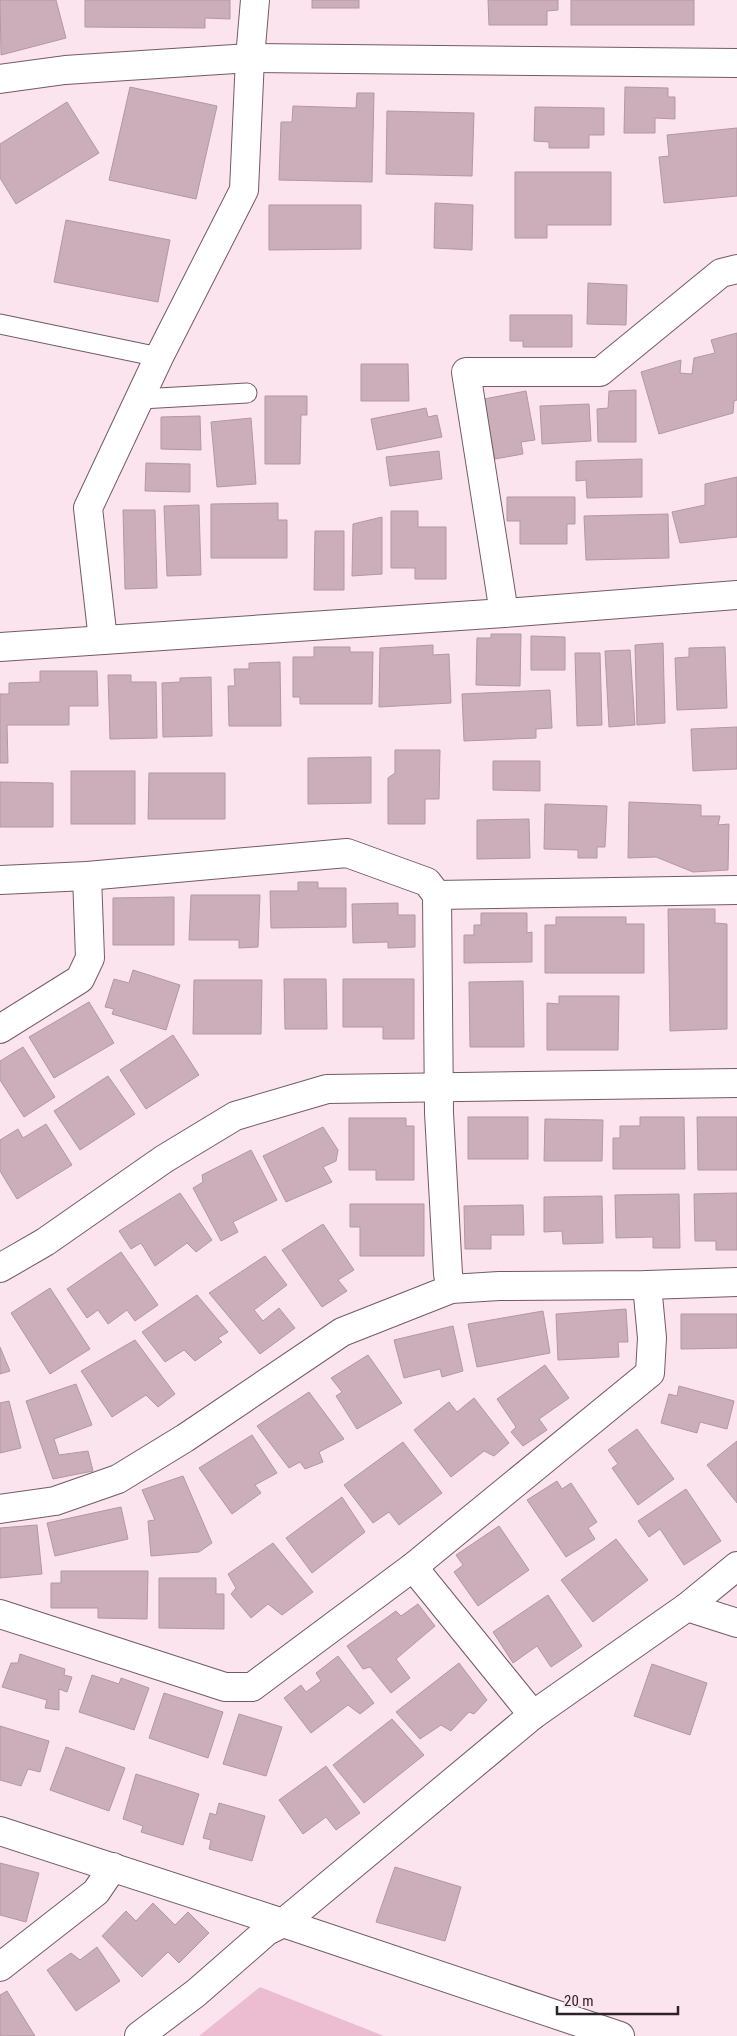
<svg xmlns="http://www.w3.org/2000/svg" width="737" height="2036" viewBox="0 0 737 2036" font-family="'Roboto Condensed',sans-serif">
	<rect width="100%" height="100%" fill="#fce4ee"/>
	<path fill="#ecbcd1" d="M 260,1987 L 384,2036 L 199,2036 Z"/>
	<g fill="#cbaeba" stroke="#b397a3">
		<path d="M 0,0 L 56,0 L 66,38 L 1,55 Z"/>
		<path d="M 85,0 L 230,0 L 230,19 L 205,18 L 205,28 L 85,27 Z"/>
		<rect x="312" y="0" width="47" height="8"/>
		<path d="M 488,0 L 558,0 L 558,10 L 547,11 L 547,25 L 489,25 Z"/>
		<rect x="571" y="0" width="123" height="25"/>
		<path d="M 130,87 L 217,106 L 196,199 L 109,180 Z"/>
		<path d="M 625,87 L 668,88 L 668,97 L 675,97 L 675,119 L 655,118 L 655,133 L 624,133 Z"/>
		<path d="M 357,93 L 374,93 L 372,182 L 279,180 L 281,122 L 292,122 L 293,106 L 356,108 Z"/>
		<path d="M 67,102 L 99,153 L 16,204 L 0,178 L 0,144 Z"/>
		<path d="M 535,107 L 604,108 L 604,135 L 589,135 L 589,148 L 549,148 L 549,142 L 534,141 Z"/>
		<path d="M 387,111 L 474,113 L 472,176 L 386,174 Z"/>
		<path d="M 737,128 L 737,196 L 664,203 L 659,157 L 669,156 L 667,135 Z"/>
		<path d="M 515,172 L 611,172 L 611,225 L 547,225 L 547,238 L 515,238 Z"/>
		<path d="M 435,203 L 473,205 L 472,250 L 434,248 Z"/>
		<path d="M 269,205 L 361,205 L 361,249 L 269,250 Z"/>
		<path d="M 66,220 L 170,240 L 158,302 L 54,282 Z"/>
		<path d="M 588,283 L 627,285 L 626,325 L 587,324 Z"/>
		<path d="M 510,315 L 572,315 L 572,347 L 523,347 L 523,341 L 510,341 Z"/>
		<path d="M 737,333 L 737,400 L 734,401 L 733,413 L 659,434 L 641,372 L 681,360 L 680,373 L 692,374 L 694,358 L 715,353 L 711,340 Z"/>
		<path d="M 361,364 L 408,364 L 409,401 L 361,401 Z"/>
		<path d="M 636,390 L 636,442 L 598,442 L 597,409 L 608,408 L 609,391 Z"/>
		<path d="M 526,391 L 535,440 L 521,442 L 523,454 L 495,459 L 484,399 Z"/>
		<path d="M 265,396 L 307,396 L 307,415 L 301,415 L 300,464 L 265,464 Z"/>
		<path d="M 589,404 L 591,441 L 542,444 L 540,406 Z"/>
		<path d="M 426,408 L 428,417 L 437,415 L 442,437 L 377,450 L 371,419 Z"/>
		<path d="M 200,416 L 201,450 L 161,449 L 161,417 Z"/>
		<path d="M 251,418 L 256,484 L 217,487 L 211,422 Z"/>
		<path d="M 439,451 L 442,479 L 390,486 L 386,457 Z"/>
		<path d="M 642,459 L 642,497 L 587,498 L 586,480 L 576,481 L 576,461 Z"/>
		<path d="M 146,463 L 190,464 L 190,492 L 145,491 Z"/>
		<path d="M 737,477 L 737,537 L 680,543 L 672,512 L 705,505 L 705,484 Z"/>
		<path d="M 507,497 L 575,497 L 575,524 L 567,524 L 567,544 L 520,544 L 520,521 L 507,521 Z"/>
		<path d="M 278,503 L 278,520 L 287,520 L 287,558 L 211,558 L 211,504 Z"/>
		<path d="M 199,505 L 201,575 L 167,576 L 164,506 Z"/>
		<path d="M 123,510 L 155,510 L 157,588 L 125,589 Z"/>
		<path d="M 391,511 L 418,511 L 418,527 L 446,527 L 446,579 L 415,579 L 415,568 L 391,568 Z"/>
		<path d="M 668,514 L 669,558 L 586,560 L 584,516 Z"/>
		<path d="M 382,517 L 382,574 L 352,576 L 353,524 Z"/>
		<path d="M 315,531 L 344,531 L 344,590 L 314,590 Z"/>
		<path d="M 491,634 L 521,634 L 520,686 L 476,685 L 477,638 L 491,638 Z"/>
		<path d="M 531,636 L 565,637 L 565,670 L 531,670 Z"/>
		<path d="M 663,643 L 665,723 L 637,725 L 635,645 Z"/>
		<path d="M 433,645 L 433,655 L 449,654 L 451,703 L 379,707 L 380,648 Z"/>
		<path d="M 314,647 L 350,647 L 350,652 L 373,652 L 372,704 L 300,704 L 300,697 L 293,697 L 293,657 L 314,657 Z"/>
		<path d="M 725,647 L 727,708 L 677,710 L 675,658 L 689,657 L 689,648 Z"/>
		<path d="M 630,650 L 635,725 L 609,727 L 605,651 Z"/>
		<path d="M 575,653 L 600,653 L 602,725 L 577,726 Z"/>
		<path d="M 280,662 L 281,726 L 229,726 L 228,686 L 235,686 L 234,669 L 249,669 L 249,663 Z"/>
		<path d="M 40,671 L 97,671 L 98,706 L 69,706 L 69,725 L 7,725 L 8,763 L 0,763 L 0,694 L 9,694 L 9,683 L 40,682 Z"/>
		<path d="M 108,675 L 131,675 L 131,682 L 156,682 L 157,738 L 110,739 Z"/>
		<path d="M 211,677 L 212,736 L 163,737 L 162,683 L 180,682 L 180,678 Z"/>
		<path d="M 550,690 L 552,728 L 536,729 L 536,738 L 464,741 L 462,694 Z"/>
		<path d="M 737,727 L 737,769 L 693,771 L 691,729 Z"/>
		<path d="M 395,750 L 440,750 L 439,799 L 425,799 L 425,824 L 388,824 L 388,778 L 395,773 Z"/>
		<path d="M 371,757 L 371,803 L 308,804 L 308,758 Z"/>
		<path d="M 493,761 L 540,761 L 540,791 L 493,790 Z"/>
		<rect x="71" y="771" width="64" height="53"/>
		<path d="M 149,773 L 225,773 L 225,819 L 148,819 Z"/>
		<path d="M 0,782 L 53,783 L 53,827 L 0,827 Z"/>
		<path d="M 629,802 L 701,805 L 701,816 L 720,816 L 718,825 L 729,824 L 728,870 L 693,872 L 656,857 L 628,858 Z"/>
		<path d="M 545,804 L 607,806 L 605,847 L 597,847 L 597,858 L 578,858 L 578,850 L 544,849 Z"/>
		<path d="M 529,819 L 530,858 L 477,859 L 477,820 Z"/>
		<path d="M 298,882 L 318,882 L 318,888 L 346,888 L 346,927 L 271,928 L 270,891 L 298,891 Z"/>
		<path d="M 191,895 L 260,895 L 258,947 L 239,948 L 239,940 L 189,940 Z"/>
		<path d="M 174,897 L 174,945 L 113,945 L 113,898 Z"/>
		<path d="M 398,903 L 398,915 L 415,915 L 415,947 L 388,948 L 388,942 L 353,943 L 352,904 Z"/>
		<path d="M 668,909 L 715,909 L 715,923 L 727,924 L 727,1029 L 670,1031 Z"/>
		<path d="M 481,913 L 527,913 L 527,933 L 532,932 L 532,962 L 464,963 L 464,935 L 474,935 L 474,925 L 481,925 Z"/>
		<path d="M 556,917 L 626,917 L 626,924 L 644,924 L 644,973 L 545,973 L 545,925 L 556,925 Z"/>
		<path d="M 133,970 L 180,985 L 166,1030 L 112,1014 L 114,1009 L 105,1007 L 114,979 L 129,983 Z"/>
		<path d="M 284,979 L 326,979 L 327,1029 L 285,1029 Z"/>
		<path d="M 343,979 L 414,979 L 414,1039 L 383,1039 L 383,1027 L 343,1027 Z"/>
		<path d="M 194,980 L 262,980 L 261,1034 L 193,1034 Z"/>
		<path d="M 523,981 L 524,1047 L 470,1047 L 469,982 Z"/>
		<path d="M 559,996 L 619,996 L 618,1050 L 547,1050 L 547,1003 L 559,1004 Z"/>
		<path d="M 89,1002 L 114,1043 L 54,1078 L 29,1037 Z"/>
		<path d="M 173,1035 L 199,1075 L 146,1109 L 120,1070 Z"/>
		<path d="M 23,1047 L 55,1097 L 24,1117 L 0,1080 L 0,1061 Z"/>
		<path d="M 108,1076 L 135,1114 L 80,1150 L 54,1111 Z"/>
		<rect x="468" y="1117" width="60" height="42"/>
		<path d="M 640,1117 L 684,1117 L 685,1169 L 613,1169 L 613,1138 L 620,1138 L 620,1126 L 640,1126 Z"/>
		<path d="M 697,1117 L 737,1117 L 737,1170 L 698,1170 Z"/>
		<path d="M 349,1118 L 406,1118 L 406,1126 L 414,1126 L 414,1180 L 376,1180 L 376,1170 L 349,1170 Z"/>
		<path d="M 545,1119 L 603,1120 L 602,1161 L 544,1161 Z"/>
		<path d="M 46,1124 L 72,1165 L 17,1199 L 0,1171 L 0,1140 L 18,1129 L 23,1138 Z"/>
		<path d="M 323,1127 L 338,1150 L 336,1161 L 323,1167 L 332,1182 L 286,1202 L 263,1156 Z"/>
		<path d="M 251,1150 L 277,1200 L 233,1222 L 238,1232 L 221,1241 L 193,1188 L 203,1182 L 202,1175 Z"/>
		<path d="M 180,1193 L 212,1240 L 196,1252 L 187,1243 L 155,1266 L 141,1243 L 131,1249 L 119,1231 Z"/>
		<path d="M 737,1193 L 737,1250 L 716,1250 L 716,1241 L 695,1241 L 694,1194 Z"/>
		<path d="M 679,1194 L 680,1248 L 653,1248 L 653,1237 L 616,1238 L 615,1195 Z"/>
		<path d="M 602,1196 L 603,1243 L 563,1244 L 562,1231 L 544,1232 L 544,1197 Z"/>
		<path d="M 350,1204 L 424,1204 L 424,1256 L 360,1256 L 360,1227 L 350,1227 Z"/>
		<path d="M 523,1205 L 524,1235 L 491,1235 L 491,1249 L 465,1249 L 464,1206 Z"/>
		<path d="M 323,1224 L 354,1270 L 338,1280 L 347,1291 L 322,1307 L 282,1250 Z"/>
		<path d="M 121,1252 L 158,1305 L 135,1321 L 127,1310 L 108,1324 L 98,1310 L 87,1318 L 67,1289 Z"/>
		<path d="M 265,1256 L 287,1285 L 254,1310 L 263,1321 L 279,1308 L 295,1328 L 260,1354 L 209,1293 Z"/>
		<path d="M 50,1288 L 90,1349 L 50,1374 L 11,1313 Z"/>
		<path d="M 197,1295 L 228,1332 L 218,1338 L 222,1342 L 195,1361 L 184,1350 L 165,1362 L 142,1332 Z"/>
		<path d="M 626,1309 L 628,1342 L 618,1342 L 619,1357 L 558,1360 L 556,1314 Z"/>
		<path d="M 543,1311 L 550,1353 L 477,1367 L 468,1324 Z"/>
		<path d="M 681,1314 L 737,1314 L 737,1348 L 681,1349 Z"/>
		<path d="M 453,1326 L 463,1371 L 442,1377 L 440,1369 L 404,1378 L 394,1340 Z"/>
		<path d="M 135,1340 L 175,1394 L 158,1407 L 146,1395 L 112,1417 L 81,1371 Z"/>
		<path d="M 0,1347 L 10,1371 L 0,1374 Z"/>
		<path d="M 368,1355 L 402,1403 L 357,1429 L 336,1396 L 342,1392 L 331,1378 Z"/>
		<path d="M 545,1365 L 569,1398 L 539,1419 L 547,1430 L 523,1446 L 511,1432 L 516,1427 L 497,1399 Z"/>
		<path d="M 76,1384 L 92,1425 L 54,1439 L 59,1455 L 88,1451 L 93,1471 L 53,1479 L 26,1401 Z"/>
		<path d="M 679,1386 L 734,1401 L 727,1429 L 700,1422 L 697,1433 L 661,1423 L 669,1394 L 677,1396 Z"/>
		<path d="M 309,1392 L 344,1439 L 319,1452 L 323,1462 L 305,1469 L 300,1462 L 289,1468 L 257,1426 Z"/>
		<path d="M 474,1398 L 509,1443 L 494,1456 L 484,1451 L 451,1477 L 414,1430 L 449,1402 L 457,1412 Z"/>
		<path d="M 9,1401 L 21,1448 L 0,1453 L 0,1403 Z"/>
		<path d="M 637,1429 L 674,1479 L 638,1505 L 612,1468 L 618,1464 L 608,1450 Z"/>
		<path d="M 252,1435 L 277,1473 L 255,1485 L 261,1493 L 232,1514 L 199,1468 Z"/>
		<path d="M 737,1441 L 737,1503 L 707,1465 Z"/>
		<path d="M 403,1442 L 442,1493 L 399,1525 L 389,1512 L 373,1523 L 344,1485 Z"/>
		<path d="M 183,1476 L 212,1543 L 199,1552 L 151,1556 L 148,1521 L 155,1520 L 142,1490 Z"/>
		<path d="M 557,1481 L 562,1489 L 571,1483 L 597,1522 L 588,1528 L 595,1539 L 566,1557 L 527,1500 Z"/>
		<path d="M 686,1489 L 721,1541 L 684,1565 L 660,1529 L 649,1537 L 638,1521 Z"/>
		<path d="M 342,1497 L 365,1532 L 312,1573 L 286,1538 Z"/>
		<path d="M 121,1507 L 128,1539 L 55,1556 L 47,1523 Z"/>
		<path d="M 37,1525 L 42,1574 L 0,1578 L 0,1528 Z"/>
		<path d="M 499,1526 L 529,1570 L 478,1606 L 454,1572 L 463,1565 L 456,1555 Z"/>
		<path d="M 616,1539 L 648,1580 L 593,1622 L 561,1580 Z"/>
		<path d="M 273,1543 L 313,1592 L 282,1615 L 268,1604 L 251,1618 L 231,1594 L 236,1588 L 228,1574 Z"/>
		<path d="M 61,1571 L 148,1571 L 147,1619 L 98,1618 L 98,1608 L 51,1608 L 51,1583 L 61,1583 Z"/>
		<path d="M 159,1578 L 216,1578 L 216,1594 L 224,1594 L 224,1629 L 159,1628 Z"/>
		<path d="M 548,1595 L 582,1646 L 551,1667 L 537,1646 L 513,1663 L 493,1632 Z"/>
		<path d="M 418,1604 L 435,1626 L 396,1659 L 410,1678 L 391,1693 L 370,1667 L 363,1669 L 347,1646 L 396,1611 L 401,1616 Z"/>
		<path d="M 20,1654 L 65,1669 L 64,1675 L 72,1677 L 67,1692 L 59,1689 L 59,1710 L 45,1708 L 47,1700 L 2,1687 L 11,1663 L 18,1663 Z"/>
		<path d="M 338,1656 L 374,1703 L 360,1714 L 348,1705 L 311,1733 L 284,1698 L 301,1685 L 306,1692 L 321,1681 L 316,1673 Z"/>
		<path d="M 459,1663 L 487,1700 L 474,1714 L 469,1712 L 451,1731 L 441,1725 L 420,1739 L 396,1712 Z"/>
		<path d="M 652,1664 L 707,1683 L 690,1735 L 634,1716 Z"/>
		<path d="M 92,1675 L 119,1684 L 121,1678 L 149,1688 L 134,1730 L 79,1712 Z"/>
		<path d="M 164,1693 L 223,1712 L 208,1758 L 149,1738 Z"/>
		<path d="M 239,1714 L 282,1727 L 266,1776 L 223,1764 Z"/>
		<path d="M 392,1719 L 424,1755 L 364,1803 L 333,1765 Z"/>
		<path d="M 0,1726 L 49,1741 L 40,1772 L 28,1769 L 21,1786 L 0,1780 Z"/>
		<path d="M 66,1747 L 125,1768 L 109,1811 L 50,1790 Z"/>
		<path d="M 326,1766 L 360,1813 L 336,1830 L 326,1817 L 303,1834 L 279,1800 Z"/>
		<path d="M 136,1774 L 199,1794 L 183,1845 L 141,1832 L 143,1826 L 123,1819 Z"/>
		<path d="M 219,1803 L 265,1816 L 252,1861 L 209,1849 L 211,1840 L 203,1838 L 210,1813 L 216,1815 Z"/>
		<path d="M 0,1863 L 39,1873 L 26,1922 L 0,1915 Z"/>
		<path d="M 395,1867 L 461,1887 L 445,1941 L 376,1922 Z"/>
		<path d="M 153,1903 L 175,1925 L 188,1912 L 209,1933 L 179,1963 L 168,1952 L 142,1977 L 102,1936 L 126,1911 L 136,1921 Z"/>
		<path d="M 97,1947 L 120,1981 L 76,2011 L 47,1970 L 71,1953 L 80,1960 Z"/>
		<path d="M 7,1991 L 35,2036 L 0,2036 L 0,1995 Z"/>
	</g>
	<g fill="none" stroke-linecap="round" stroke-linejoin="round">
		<g stroke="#735a65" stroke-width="21">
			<g id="lane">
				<path d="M 0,324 L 159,357"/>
				<path d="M 141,399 L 247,393"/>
			</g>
		</g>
		<g stroke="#735a65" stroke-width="30">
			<g id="street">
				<path d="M 504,613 L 466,372 L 600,372 L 721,273 L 737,269"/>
				<path d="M 103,640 L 88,508 L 159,357 L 244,190 L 250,58 L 255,0"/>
				<path d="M 0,647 L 504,613 L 737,595"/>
				<path d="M 0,880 L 87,876 L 347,853 L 427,882 L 437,895 L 439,1113 L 448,1274 L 451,1289"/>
				<path d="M 437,895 L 737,890"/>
				<path d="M 0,1029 L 80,979 L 90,958 L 87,876"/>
				<path d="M 0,1509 L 55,1501 L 118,1479 L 185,1438 L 342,1332 L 451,1289 L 499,1286 L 647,1285 L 737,1282"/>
				<path d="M 413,1567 L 533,1715"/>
				<path d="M 687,1607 L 737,1623"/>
				<path d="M 0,1614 L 225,1687 L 252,1687 L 413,1567 L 650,1373 L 652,1338 L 647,1285"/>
				<path d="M 0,1831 L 283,1923 L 620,2036"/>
				<path d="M 0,1967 L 96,1892 L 113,1867"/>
				<path d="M 139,2036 L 196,1993 L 267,1931 L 283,1923 L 533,1715 L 687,1607 L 737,1566"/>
			</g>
		</g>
		<g stroke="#735a65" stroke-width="30">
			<g id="secondary">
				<path d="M 0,79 L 65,70 L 250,58 L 737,63"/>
				<path d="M 0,1268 L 45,1242 L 164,1159 L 235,1116 L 327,1089 L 737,1083"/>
			</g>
		</g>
		<use href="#lane" stroke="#fff" stroke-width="19"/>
		<use href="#street" stroke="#fff" stroke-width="28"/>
		<use href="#secondary" stroke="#fff" stroke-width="28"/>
	</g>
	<path d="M557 2006v8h121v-8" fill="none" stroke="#2d2227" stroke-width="2.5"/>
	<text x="564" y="2006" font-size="15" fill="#2d2227" stroke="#fce4ee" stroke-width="4" paint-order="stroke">20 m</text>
</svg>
